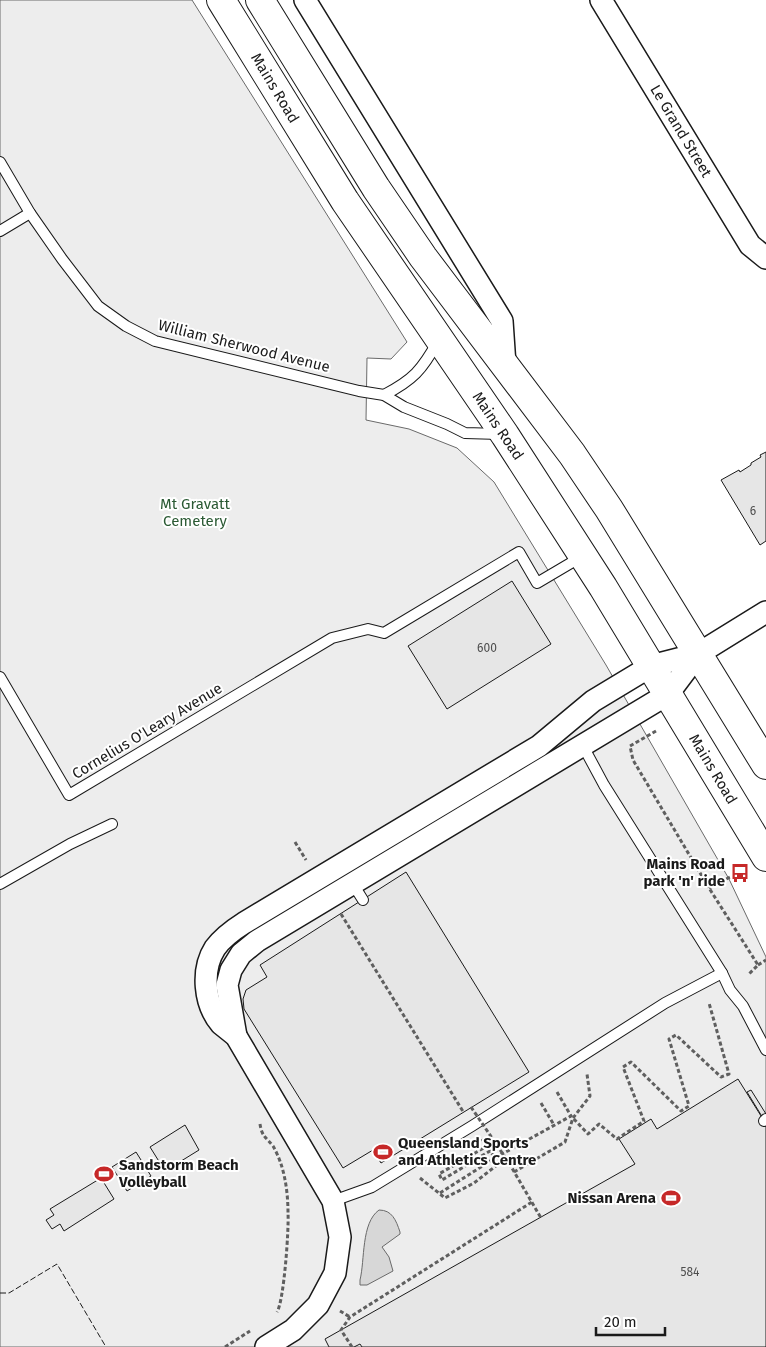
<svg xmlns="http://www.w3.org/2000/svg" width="766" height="1347" viewBox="0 0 766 1347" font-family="'Fira Sans',sans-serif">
	<rect width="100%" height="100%" fill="#fff"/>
	<path fill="#ededed" stroke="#6a6a6a" d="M 0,0 L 192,0 L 407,342 L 391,359 L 367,358 L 366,420 L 409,429 L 457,448 L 494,482 L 606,665 L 729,879 L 766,957 L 766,1347 L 0,1347 Z"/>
	<path fill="#d7d7d7" stroke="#6a6a6a" d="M 379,1210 C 392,1210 396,1220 400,1232 L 400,1234 L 382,1247 L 389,1257 L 393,1271 L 367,1285 L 360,1285 L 360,1280 C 365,1260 361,1223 379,1210 Z"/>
	<g fill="#e6e6e6" stroke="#1a1a1a">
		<path d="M 766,452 L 766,541 L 760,545 L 721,480 L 739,470 L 740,472 L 751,465 L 751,463 L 761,457 L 760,455 Z"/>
		<path d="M 512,581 L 551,644 L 447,709 L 408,646 Z"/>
		<path d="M 406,872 L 529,1072 L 381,1163 L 373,1150 L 343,1168 L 244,1009 L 243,999 L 246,990 L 267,977 L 260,965 Z"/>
		<path d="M 738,1079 L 766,1124 L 766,1347 L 362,1347 L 360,1344 L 354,1347 L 329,1347 L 325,1339 L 635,1164 L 619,1139 L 651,1119 L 657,1129 Z"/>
		<path d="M 751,1090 L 766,1114 L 766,1123 L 747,1092 Z"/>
		<path d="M 185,1125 L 199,1150 L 165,1171 L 150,1147 Z"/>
		<path d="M 136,1152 L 151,1176 L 127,1191 L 112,1167 Z"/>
		<path d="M 101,1178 L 114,1199 L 64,1231 L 60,1224 L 52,1229 L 46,1220 L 54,1215 L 50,1209 Z"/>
	</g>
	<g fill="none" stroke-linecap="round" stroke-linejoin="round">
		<g stroke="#1a1a1a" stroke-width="12">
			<g id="lane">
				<path d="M 0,162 L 30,213 L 62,259 L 98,306 L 126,326 L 155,341 L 359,391 L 384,395 L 404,407 L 447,424 L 465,433 L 500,434"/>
				<path d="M 0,231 L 30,213"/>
				<path d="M 384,395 C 413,380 422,370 438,341"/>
				<path d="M 0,677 L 69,795 L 332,638 L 368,629 L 384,633 L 519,552 L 537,583 L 581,557"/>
				<path d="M 583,746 L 604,785 L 722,973 L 730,990 L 743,1006 L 766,1050"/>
				<path d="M 351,881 L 363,900"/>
				<path d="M 0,884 L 70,844 L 112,824"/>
				<path d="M 764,1121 L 766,1119"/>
				<path d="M 333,1201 L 372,1187 L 472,1126 L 665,1003 L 722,973"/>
			</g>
		</g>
		<g stroke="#1a1a1a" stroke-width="24">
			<g id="street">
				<path d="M 305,0 L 502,321 L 505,365"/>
				<path d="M 601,0 L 750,245 L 766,258"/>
				<path d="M 236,1036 L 227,985 L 231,970 L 241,954 L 257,941 L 668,694 L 698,654"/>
				<path d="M 266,1347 L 293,1330 L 318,1305 L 335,1273 L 340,1237 L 333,1201 L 236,1036 C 231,1032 226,1028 221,1024 C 204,1004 201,970 215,948 C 223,937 233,930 244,923 L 539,746 L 593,701 L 651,666 L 698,654 L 766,612"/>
			</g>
		</g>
		<g stroke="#1a1a1a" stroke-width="30">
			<g id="primary">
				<path d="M 221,0 L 345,201 L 505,435 L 603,587 L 766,857"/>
				<path d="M 260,0 L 376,188 L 423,257 L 572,454 L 609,509 L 766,765"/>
			</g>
		</g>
		<g stroke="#5f5f5f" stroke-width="3" stroke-dasharray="4 2.5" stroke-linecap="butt">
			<path d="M 656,731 L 630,746 L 633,760 L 709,888 L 758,965 L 749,974"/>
			<path d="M 295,842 L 306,860"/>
			<path d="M 709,888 L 736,874"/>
			<path d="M 341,914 L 464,1113"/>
			<path d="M 758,965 L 766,960"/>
			<path d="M 557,1092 L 571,1116"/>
			<path d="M 541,1103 L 554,1125"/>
			<path d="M 260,1124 C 262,1137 266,1137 273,1146 C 276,1151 279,1158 281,1164 C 286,1179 288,1197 288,1213 C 289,1229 284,1301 277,1312"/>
			<path d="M 482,1139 L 487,1146 L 439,1174 L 442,1180 L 490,1151 L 495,1158"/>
			<path d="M 509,1163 L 541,1218"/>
			<path d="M 514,1172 L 565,1142 L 573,1118 L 590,1096 L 587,1074"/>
			<path d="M 420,1178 L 445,1198 L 474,1183 L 506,1158"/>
			<path d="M 440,1193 L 495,1158 L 571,1116 L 588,1134 L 599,1124 L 617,1139 L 644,1121 L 623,1067 L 631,1062 L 681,1111 L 689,1106 L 669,1039 L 676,1035 L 721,1077 L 729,1074 L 709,1003"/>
			<path d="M 340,1311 L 350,1317"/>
			<path d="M 225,1347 L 250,1331"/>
			<path d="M 352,1347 L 341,1330 L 350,1317 L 532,1202"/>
		</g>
		<use href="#lane" stroke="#fff" stroke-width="10"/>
		<use href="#street" stroke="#fff" stroke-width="21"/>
		<use href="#primary" stroke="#fff" stroke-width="28"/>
		<path stroke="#5f5f5f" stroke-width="3" stroke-dasharray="4 2.5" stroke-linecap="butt" d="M 471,1107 L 509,1163"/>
		<path stroke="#1a1a1a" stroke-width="1" stroke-dasharray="6 2.5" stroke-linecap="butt" d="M 0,1293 L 9,1293 L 57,1264 L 106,1347"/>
	</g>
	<defs>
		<g id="bus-bare" transform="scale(1.5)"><path d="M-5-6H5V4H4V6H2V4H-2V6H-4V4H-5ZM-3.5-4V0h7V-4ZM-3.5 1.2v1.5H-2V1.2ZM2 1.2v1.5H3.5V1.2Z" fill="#c62828" stroke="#fff" stroke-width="2.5" paint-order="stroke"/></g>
		<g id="stadium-bare" transform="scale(1.5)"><path d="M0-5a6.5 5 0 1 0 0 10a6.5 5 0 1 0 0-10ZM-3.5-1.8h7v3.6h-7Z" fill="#c62828" stroke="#fff" stroke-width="2.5" paint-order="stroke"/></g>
	</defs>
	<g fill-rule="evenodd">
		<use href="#bus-bare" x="740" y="873"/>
		<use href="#stadium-bare" x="383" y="1152"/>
		<use href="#stadium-bare" x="104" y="1174"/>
		<use href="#stadium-bare" x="671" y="1198"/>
	</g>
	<g text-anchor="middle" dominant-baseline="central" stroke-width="4" stroke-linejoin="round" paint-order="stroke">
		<g font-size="12" fill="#4d4d4d">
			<text x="753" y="511">6</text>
			<text x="487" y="648">600</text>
			<text x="690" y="1272">584</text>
		</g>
		<g font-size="15" fill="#1a1a1a" stroke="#fff">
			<text transform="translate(275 88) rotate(59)">Mains Road</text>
			<text transform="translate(681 131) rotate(59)">Le Grand Street</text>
			<text transform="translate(244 346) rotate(14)">William Sherwood Avenue</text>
			<text transform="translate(498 426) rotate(56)">Mains Road</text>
			<text transform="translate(147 731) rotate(-31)">Cornelius O'Leary Avenue</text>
			<text transform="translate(713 769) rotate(59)">Mains Road</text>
		</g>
		<g font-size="15" fill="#2b5a34" stroke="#fff">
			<text x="195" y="504">Mt Gravatt<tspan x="195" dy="17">Cemetery</tspan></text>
		</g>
		<g font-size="15" font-weight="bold" fill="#1a1a1a" stroke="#fff" text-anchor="end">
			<text x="725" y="864">Mains Road<tspan x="725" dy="17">park 'n' ride</tspan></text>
			<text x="398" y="1143" text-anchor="start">Queensland Sports<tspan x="398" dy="17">and Athletics Centre</tspan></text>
			<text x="119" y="1165" text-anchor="start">Sandstorm Beach<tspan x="119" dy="17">Volleyball</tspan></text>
			<text x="656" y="1198">Nissan Arena</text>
		</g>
	</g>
	<path d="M596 1327v8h69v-8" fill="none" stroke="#1a1a1a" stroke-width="2.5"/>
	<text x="604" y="1327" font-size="15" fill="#1a1a1a" stroke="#ffffff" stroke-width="4" paint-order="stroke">20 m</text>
</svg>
